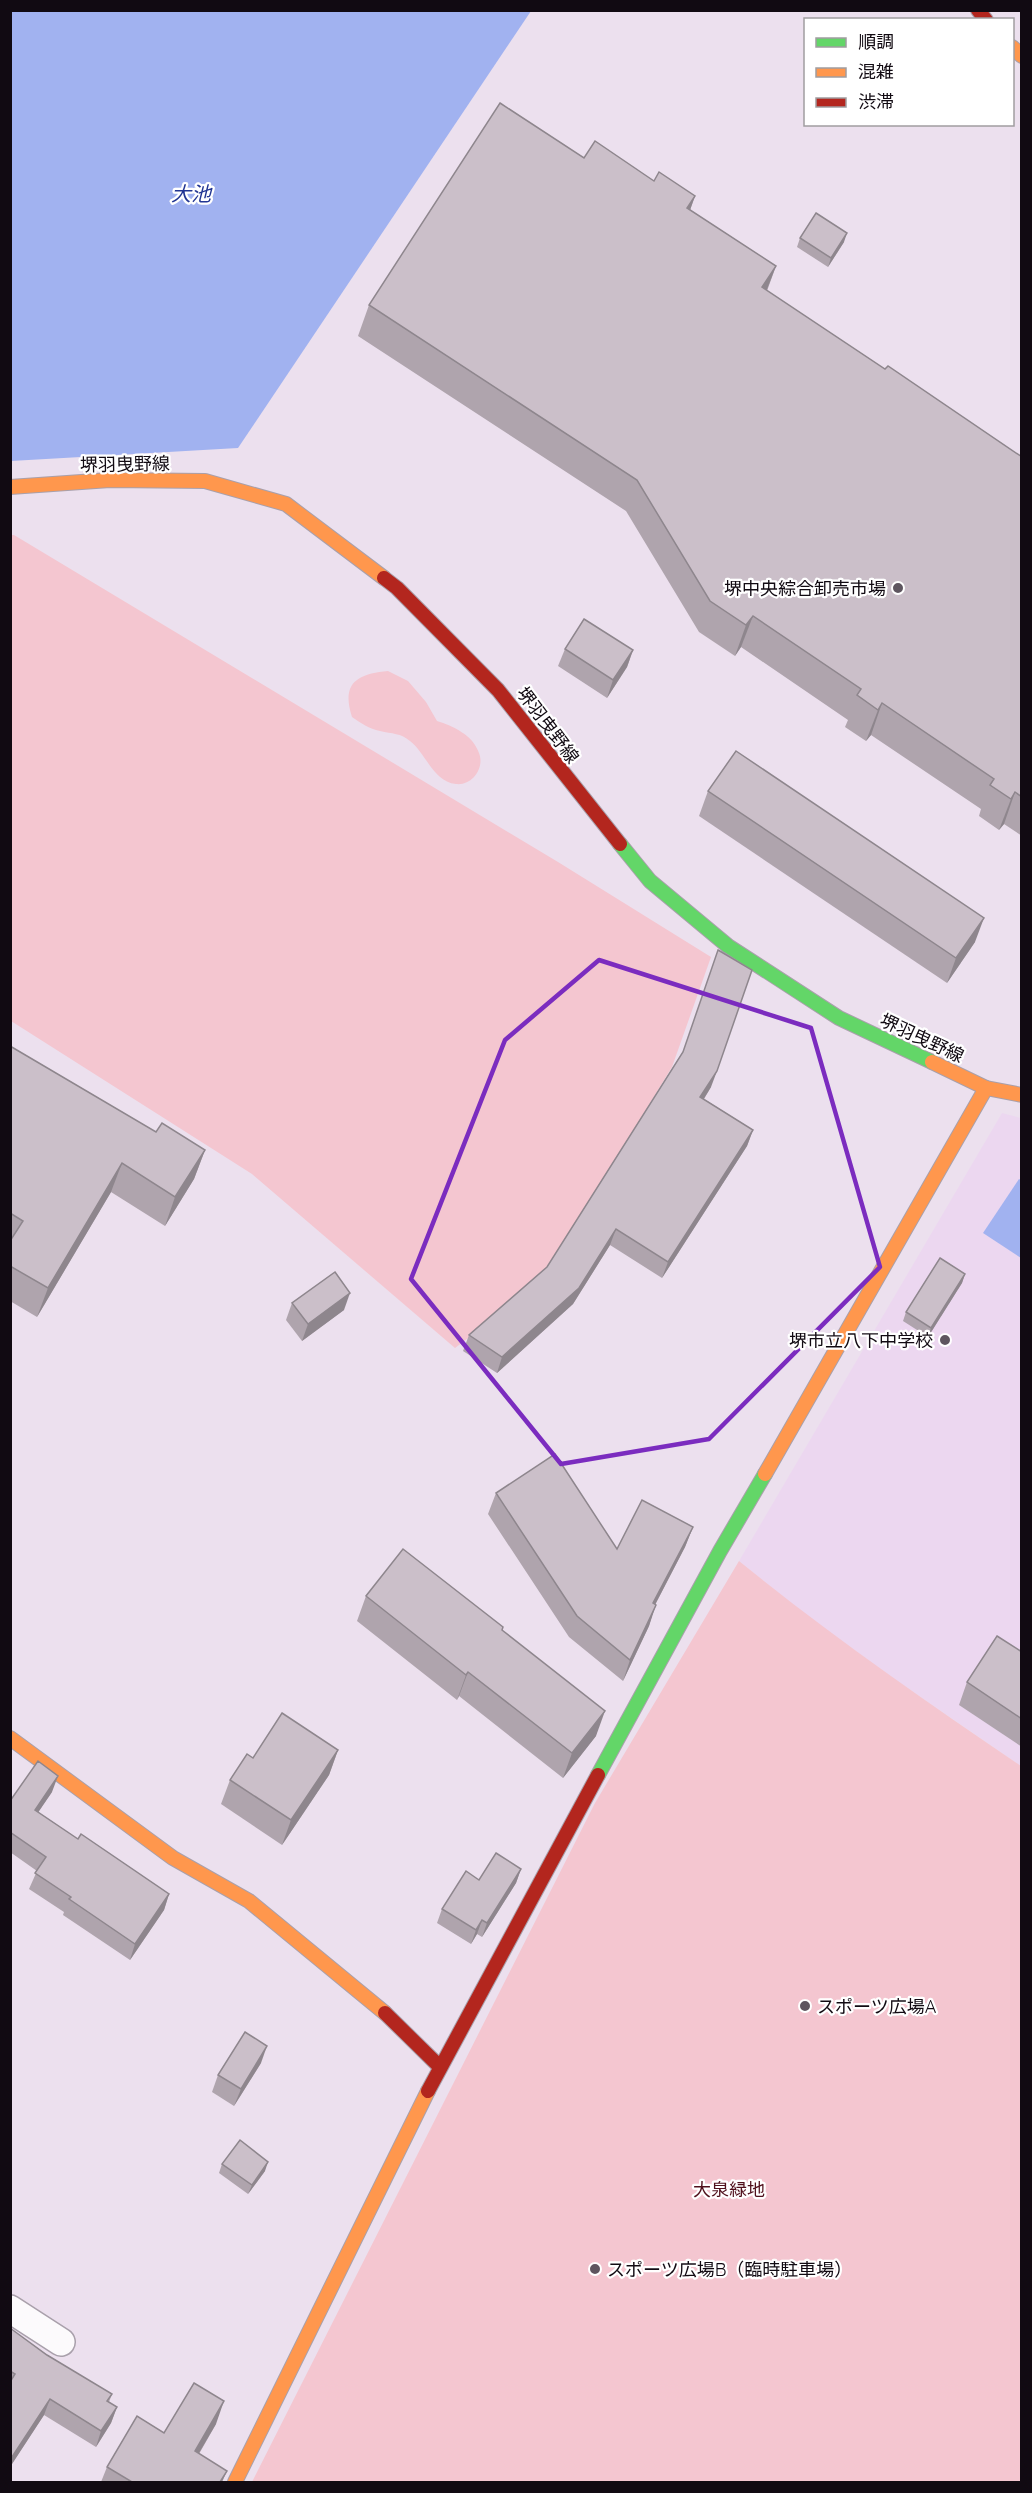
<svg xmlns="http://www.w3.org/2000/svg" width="1032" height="2493" viewBox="0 0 1032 2493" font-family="Quicksand,'Noto Sans JP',sans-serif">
	<rect width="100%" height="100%" fill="#ece0ee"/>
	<path fill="#ecd7f0" d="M 1002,1113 L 1021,1118 L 1021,1766 L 896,1680 L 802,1612 L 739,1561 Z"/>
	<g fill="#f4c6d0">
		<path d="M 10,535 L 14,535 L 558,862 L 711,957 L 672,1067 L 541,1283 L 455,1348 L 252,1174 L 11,1021 Z"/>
		<path d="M 388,671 L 408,681 L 426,702 L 437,721 C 453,726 473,735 479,753 C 485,768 472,786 456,784 C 433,782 426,753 410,741 C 401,733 392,734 380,731 C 369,729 361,723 352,717 C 341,683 357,674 388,671 Z"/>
		<path d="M 739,1561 C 830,1635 925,1701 1021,1766 L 1021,2482 L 252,2482 L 595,1803 Z"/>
	</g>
	<g fill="#a1b2f0">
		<path d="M 11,10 L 531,10 L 531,11 L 238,448 L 11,461 Z"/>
		<path d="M 1019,1179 L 1022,1181 L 1021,1258 L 983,1233 Z"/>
	</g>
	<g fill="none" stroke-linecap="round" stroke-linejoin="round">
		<g stroke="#a9a0ab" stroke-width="30">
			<path id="street" d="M 10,2309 L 61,2342"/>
		</g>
		<g stroke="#a9a0ab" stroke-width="16">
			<g id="fast">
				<path d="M 620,844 L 650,881 L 728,946 L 839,1018 L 932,1062"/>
				<path d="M 598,1775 L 720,1551 L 765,1474"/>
			</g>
		</g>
		<g stroke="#a9a0ab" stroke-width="16">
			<g id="slow">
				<path d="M 1012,47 L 1022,56"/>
				<path d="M 10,487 L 110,480 L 205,481 L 286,504 L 384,578"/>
				<path d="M 932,1062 L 986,1088 L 1022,1095"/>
				<path d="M 765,1474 L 986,1088"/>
				<path d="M 10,1738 L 173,1858 L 249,1901 L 385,2013"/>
				<path d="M 235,2482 L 428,2091"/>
			</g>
		</g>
		<g stroke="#a9a0ab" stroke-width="16">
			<g id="jam">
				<path d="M 978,10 L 986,20"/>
				<path d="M 384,578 L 397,588 L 498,690 L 620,844"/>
				<path d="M 385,2013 L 440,2067"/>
				<path d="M 428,2091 L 598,1775"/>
			</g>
		</g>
		<use href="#street" stroke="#fcfafc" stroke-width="27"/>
		<use href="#fast" stroke="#63d668" stroke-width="14"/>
		<use href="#slow" stroke="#ff974d" stroke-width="14"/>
		<use href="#jam" stroke="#b3261e" stroke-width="14"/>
	</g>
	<g fill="#afa4ad">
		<path d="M 584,158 L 654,181 L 695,196 L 690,210 L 776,266 L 767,291 L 885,369 L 1022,457 L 1022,836 L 1004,824 L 999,830 L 979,816 L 981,809 L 871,735 L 866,741 L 845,727 L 848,720 L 741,647 L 735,656 L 699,632 L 626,511 L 358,336 L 369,305 Z"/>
		<path d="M 800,238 L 844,242 L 828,267 L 797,247 Z"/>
		<path d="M 565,649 L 633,650 L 627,667 L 607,698 L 558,666 Z"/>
		<path d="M 708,791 L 975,942 L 947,983 L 699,816 Z"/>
		<path d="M 10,1046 L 156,1132 L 205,1150 L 194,1179 L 165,1226 L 111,1192 L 37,1317 L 10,1301 Z"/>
		<path d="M 682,1053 L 711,1087 L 704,1099 L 753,1130 L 747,1146 L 662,1278 L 610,1245 L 573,1304 L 497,1373 L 463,1351 L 469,1335 L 547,1267 Z"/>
		<path d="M 965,1274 L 962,1283 L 928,1337 L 903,1321 L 906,1312 Z"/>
		<path d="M 292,1303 L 344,1310 L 302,1341 L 286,1320 Z"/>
		<path d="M 496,1493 L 617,1549 L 693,1527 L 685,1547 L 655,1605 L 649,1626 L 623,1681 L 569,1637 L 488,1514 Z"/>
		<path d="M 366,1596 L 503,1627 L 502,1630 L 596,1736 L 563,1778 L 459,1696 L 457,1700 L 357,1621 Z"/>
		<path d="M 1022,1652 L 1022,1747 L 959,1705 L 967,1682 Z"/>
		<path d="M 338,1750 L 329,1775 L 282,1845 L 221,1804 L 230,1780 L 253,1758 Z"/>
		<path d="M 52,1792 L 38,1812 L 78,1839 L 169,1894 L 164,1910 L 130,1960 L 63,1915 L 64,1912 L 29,1889 L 37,1871 L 10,1852 L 10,1801 Z"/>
		<path d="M 521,1869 L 516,1883 L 482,1937 L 477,1934 L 471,1944 L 437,1923 L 442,1909 L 479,1880 Z"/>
		<path d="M 261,2063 L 234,2106 L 212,2092 L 218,2075 Z"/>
		<path d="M 222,2164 L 265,2171 L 248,2194 L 219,2173 Z"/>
		<path d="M 10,2328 L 47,2355 L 112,2394 L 109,2402 L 117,2407 L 111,2423 L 96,2447 L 44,2415 L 10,2467 Z"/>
		<path d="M 216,2424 L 199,2454 L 222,2482 L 101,2482 L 107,2467 L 164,2433 Z"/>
	</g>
	<g fill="#8e868d">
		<path d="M 695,196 L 684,227 L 687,208 Z"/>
		<path d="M 847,233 L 844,242 L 828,267 L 831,258 Z"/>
		<path d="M 776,266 L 764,297 L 762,287 Z"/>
		<path d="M 753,616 L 741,647 L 735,656 L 746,625 Z"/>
		<path d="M 633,650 L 627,667 L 607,698 L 613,680 Z"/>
		<path d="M 882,703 L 871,735 L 866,741 L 878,710 Z"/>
		<path d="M 1015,792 L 1004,824 L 999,830 L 1011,799 Z"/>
		<path d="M 984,918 L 975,942 L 947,983 L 956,958 Z"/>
		<path d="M 717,1071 L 711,1087 L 695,1113 L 700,1097 Z"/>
		<path d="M 753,1130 L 747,1146 L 662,1278 L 668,1262 Z"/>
		<path d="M 205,1150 L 194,1179 L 165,1226 L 175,1197 Z"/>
		<path d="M 122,1163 L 111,1192 L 37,1317 L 48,1288 Z"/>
		<path d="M 616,1229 L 610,1245 L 573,1304 L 497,1373 L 502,1357 Z"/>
		<path d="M 965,1274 L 962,1283 L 928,1337 L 931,1328 Z"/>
		<path d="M 350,1293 L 344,1310 L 302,1341 L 308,1324 Z"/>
		<path d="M 693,1527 L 685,1547 L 645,1624 L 653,1603 Z"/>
		<path d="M 656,1605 L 649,1626 L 623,1681 L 630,1660 Z"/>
		<path d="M 468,1672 L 459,1696 L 457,1700 L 466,1675 Z"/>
		<path d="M 605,1711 L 596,1736 L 563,1778 L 572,1753 Z"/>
		<path d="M 338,1750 L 329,1775 L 282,1845 L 291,1820 Z"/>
		<path d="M 58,1776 L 52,1792 L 29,1826 L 35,1810 Z"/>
		<path d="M 521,1869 L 516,1883 L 482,1937 L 487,1923 Z"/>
		<path d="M 169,1894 L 164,1910 L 130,1960 L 135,1944 Z"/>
		<path d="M 482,1920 L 477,1934 L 471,1944 L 476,1930 Z"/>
		<path d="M 267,2046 L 261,2063 L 234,2106 L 241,2089 Z"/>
		<path d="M 268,2162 L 265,2171 L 248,2194 L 252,2185 Z"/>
		<path d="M 50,2399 L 44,2415 L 10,2467 L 10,2460 Z"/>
		<path d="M 224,2401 L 216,2424 L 186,2475 L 195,2451 Z"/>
		<path d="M 117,2407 L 111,2423 L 96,2447 L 101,2431 Z"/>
		<path d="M 227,2471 L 222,2482 L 220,2482 Z"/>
	</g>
	<g fill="#cbbfc9" stroke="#8e868d" stroke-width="1.5">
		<path d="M 500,103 L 584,158 L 595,141 L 654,181 L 659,172 L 695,196 L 687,208 L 776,266 L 762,287 L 885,369 L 888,366 L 1022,457 L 1022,797 L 1015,792 L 1011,799 L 990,785 L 994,779 L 882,703 L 878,710 L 857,695 L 861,689 L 753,616 L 746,625 L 710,601 L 637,480 L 369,305 Z"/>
		<path d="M 816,213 L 847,233 L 831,258 L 800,238 Z"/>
		<path d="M 584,619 L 633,650 L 613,680 L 565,649 Z"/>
		<path d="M 736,751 L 984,918 L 956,958 L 708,791 Z"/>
		<path d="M 718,950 L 752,970 L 717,1071 L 700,1097 L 753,1130 L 668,1262 L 616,1229 L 579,1288 L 502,1357 L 469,1335 L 547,1267 L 683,1052 Z"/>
		<path d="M 10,1046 L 156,1132 L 162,1123 L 205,1150 L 175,1197 L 122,1163 L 48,1288 L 10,1266 L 10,1241 L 23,1221 L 10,1213 Z"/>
		<path d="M 940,1258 L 965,1274 L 931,1328 L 906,1312 Z"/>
		<path d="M 335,1272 L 350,1293 L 308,1324 L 292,1303 Z"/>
		<path d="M 555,1454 L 617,1549 L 642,1500 L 693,1527 L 653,1603 L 656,1605 L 630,1660 L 577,1616 L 496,1493 Z"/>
		<path d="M 403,1549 L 503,1627 L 502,1630 L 605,1711 L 572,1753 L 468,1672 L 466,1675 L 366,1596 Z"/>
		<path d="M 997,1636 L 1022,1652 L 1022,1719 L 967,1682 Z"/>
		<path d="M 282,1713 L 338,1750 L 291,1820 L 230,1780 L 247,1754 L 253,1758 Z"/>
		<path d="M 38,1761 L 58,1776 L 35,1810 L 78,1839 L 81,1834 L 169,1894 L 135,1944 L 69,1899 L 71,1897 L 35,1873 L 46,1857 L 10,1832 L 10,1801 Z"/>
		<path d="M 496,1853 L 521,1869 L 487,1923 L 482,1920 L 476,1930 L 442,1909 L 466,1871 L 479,1880 Z"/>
		<path d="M 245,2032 L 267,2046 L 241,2089 L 218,2075 Z"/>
		<path d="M 240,2140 L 268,2162 L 252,2185 L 222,2164 Z"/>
		<path d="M 10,2328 L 47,2355 L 112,2394 L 107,2401 L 117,2407 L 101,2431 L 50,2399 L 10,2460 L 10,2382 L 15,2374 L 10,2371 Z"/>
		<path d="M 194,2383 L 224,2401 L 195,2451 L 227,2471 L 220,2482 L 132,2482 L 107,2467 L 137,2416 L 164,2433 Z"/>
	</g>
	<path fill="none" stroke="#7b2cbf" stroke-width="4.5" stroke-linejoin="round" d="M 599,960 L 811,1028 L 880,1267 L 709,1439 L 561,1464 L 411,1279 L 505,1040 Z"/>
	<g fill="#5e555f" stroke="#fff" stroke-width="2">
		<circle cx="898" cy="588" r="6"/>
		<circle cx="945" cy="1340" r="6"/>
		<circle cx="805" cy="2006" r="6"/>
		<circle cx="595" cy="2269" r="6"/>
	</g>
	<g text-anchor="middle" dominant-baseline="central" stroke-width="4.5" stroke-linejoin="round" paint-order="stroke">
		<g font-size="18" fill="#110a12" stroke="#fff">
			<text transform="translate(125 464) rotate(-1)">堺羽曳野線</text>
			<text transform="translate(548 725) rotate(53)">堺羽曳野線</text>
			<text transform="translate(922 1038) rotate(25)">堺羽曳野線</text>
		</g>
		<g font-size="18" fill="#110a12" stroke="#fff" text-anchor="end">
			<text x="886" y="588">堺中央綜合卸売市場</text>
			<text x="933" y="1340">堺市立八下中学校</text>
			<text x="817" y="2006" text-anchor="start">スポーツ広場A</text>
			<text x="607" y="2269" text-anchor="start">スポーツ広場B（臨時駐車場）</text>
		</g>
		<g font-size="18" fill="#50101c" stroke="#fff">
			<text x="729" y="2189">大泉緑地</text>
		</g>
		<g font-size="20" font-style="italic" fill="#213593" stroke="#fff">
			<text x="191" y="193">大池</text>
		</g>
	</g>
	<rect width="1032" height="2493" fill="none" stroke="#110a12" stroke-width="24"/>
	<rect x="804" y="18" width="210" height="108" fill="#ffffff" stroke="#a09da0" stroke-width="1.5"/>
	<rect x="816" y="38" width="30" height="9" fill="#63d668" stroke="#a09da0" stroke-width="1.5"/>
	<text x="858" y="48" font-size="18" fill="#110a12">順調</text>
	<rect x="816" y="68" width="30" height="9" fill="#ff974d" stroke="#a09da0" stroke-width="1.5"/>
	<text x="858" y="78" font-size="18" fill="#110a12">混雑</text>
	<rect x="816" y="98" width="30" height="9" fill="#b3261e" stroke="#a09da0" stroke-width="1.5"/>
	<text x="858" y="108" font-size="18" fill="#110a12">渋滞</text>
</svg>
